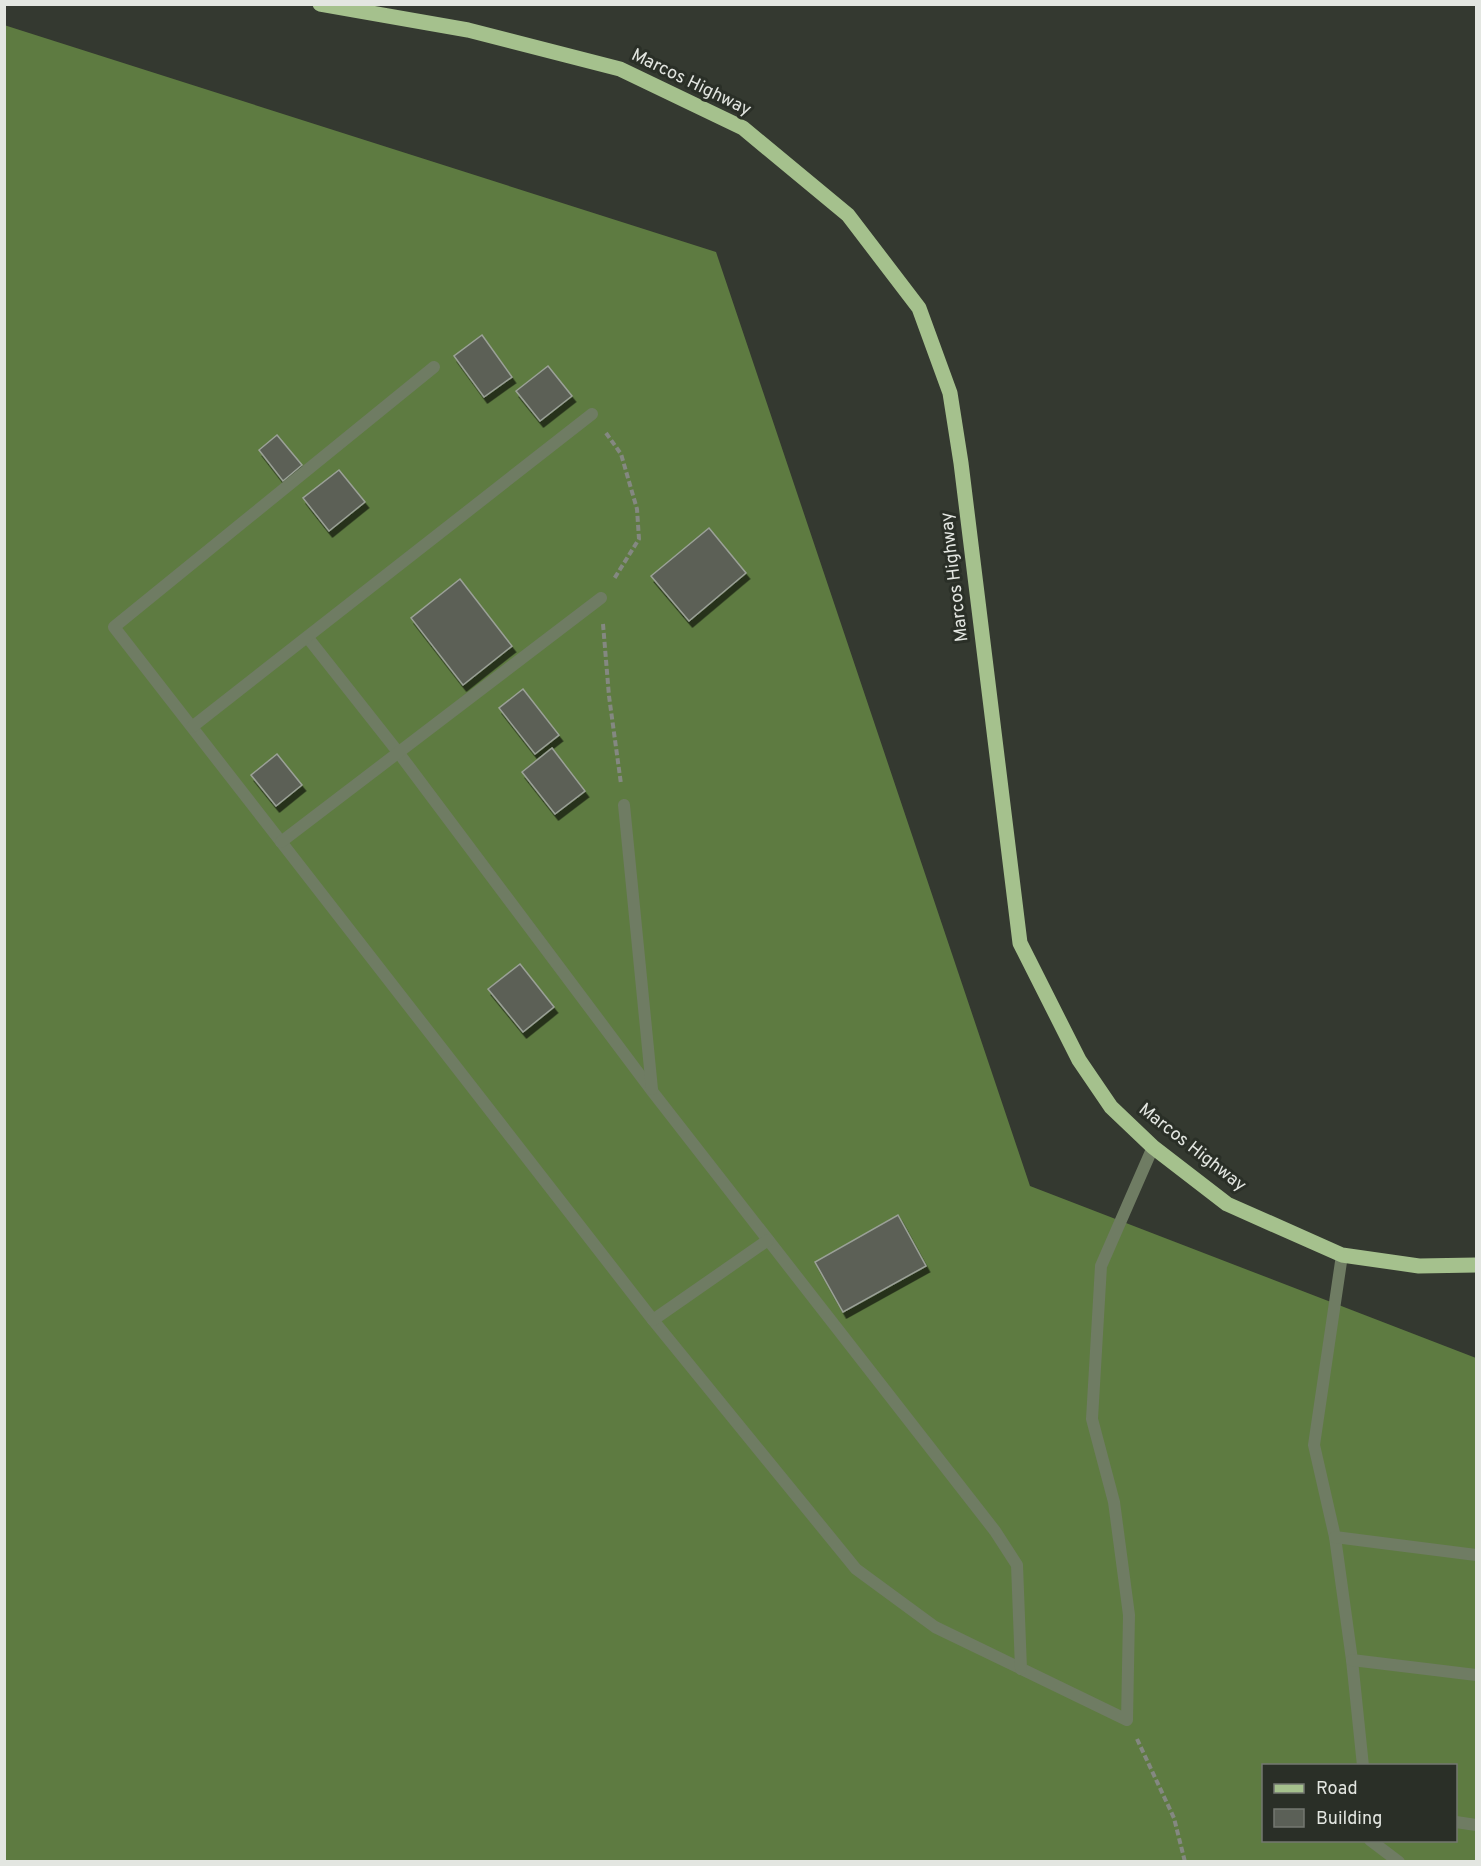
<svg xmlns="http://www.w3.org/2000/svg" width="1481" height="1866" viewBox="0 0 1481 1866" font-family="Overpass,sans-serif">
	<defs>
		<filter id="shadow"><feDropShadow dx="3.5" dy="6" stdDeviation="0" flood-color="#0009"/></filter>
	</defs>
	<rect width="100%" height="100%" fill="#343930"/>
	<path fill="#5e7b41" fill-rule="evenodd" d="M 4,25 L 716,252 L 1030,1186 L 1476,1358 L 1476,1861 L 5,1861 ZM 1264,1766 L 1456,1766 L 1456,1840 L 1264,1840 Z"/>
	<g fill="#5b6057" stroke="#9ba197" stroke-width="1.5" filter="url(#shadow)">
		<path d="M 482,335 L 512,377 L 484,397 L 454,356 Z"/>
		<path d="M 548,366 L 572,396 L 540,421 L 516,391 Z"/>
		<path d="M 277,435 L 302,465 L 283,481 L 259,450 Z"/>
		<path d="M 339,470 L 365,502 L 329,531 L 303,498 Z"/>
		<path d="M 709,528 L 746,573 L 689,621 L 651,576 Z"/>
		<path d="M 460,579 L 512,646 L 463,685 L 411,618 Z"/>
		<path d="M 523,689 L 559,735 L 535,754 L 499,708 Z"/>
		<path d="M 552,748 L 585,791 L 555,814 L 522,772 Z"/>
		<path d="M 277,754 L 302,785 L 276,806 L 251,775 Z"/>
		<path d="M 520,964 L 554,1007 L 523,1032 L 488,989 Z"/>
		<path d="M 898,1215 L 926,1266 L 843,1312 L 815,1262 Z"/>
	</g>
	<g fill="none" stroke-linecap="round" stroke-linejoin="round">
		<g stroke="#848881" stroke-width="4" stroke-dasharray="6 3" stroke-linecap="butt">
			<path d="M 606,433 L 621,454 L 637,509 L 639,539 L 614,579"/>
			<path d="M 603,624 L 609,696 L 621,784"/>
			<path d="M 1137,1739 L 1174,1818 L 1185,1862"/>
		</g>
		<g stroke="#6f7c63" stroke-width="12">
			<path d="M 434,367 L 114,627 L 653,1320 L 856,1569 L 935,1627 L 1127,1720 L 1129,1615 L 1114,1502 L 1092,1419 L 1101,1266 L 1153,1147"/>
			<path d="M 308,638 L 398,752 L 652,1091 L 995,1531 L 1017,1565 L 1021,1669"/>
			<path d="M 192,727 L 592,414"/>
			<path d="M 624,805 L 652,1089"/>
			<path d="M 281,842 L 601,598"/>
			<path d="M 1342,1255 L 1314,1445 L 1335,1537 L 1352,1660 L 1363,1766"/>
			<path d="M 653,1320 L 768,1240"/>
			<path d="M 1335,1537 L 1476,1555"/>
			<path d="M 1352,1660 L 1476,1675"/>
			<path d="M 1456,1822 L 1476,1825"/>
			<path d="M 1370,1840 L 1399,1862"/>
		</g>
		<path stroke="#a5c18d" stroke-width="15" d="M 320,4 L 468,30 L 620,69 L 743,128 L 848,215 L 919,308 L 950,393 L 961,463 L 1020,943 L 1079,1060 L 1111,1107 L 1153,1147 L 1227,1204 L 1342,1255 L 1419,1266 L 1476,1265"/>
	</g>
	<g text-anchor="middle" dominant-baseline="central" stroke-width="6" stroke-linejoin="round" paint-order="stroke">
		<g font-size="18" fill="#e3e6e1" stroke="#2a2f27">
			<text transform="translate(691 83) rotate(26)">Marcos Highway</text>
			<text transform="translate(955 577) rotate(-97)">Marcos Highway</text>
			<text transform="translate(1192 1148) rotate(38)">Marcos Highway</text>
		</g>
	</g>
	<rect width="1481" height="1866" fill="none" stroke="#e3e6e1" stroke-width="12"/>
	<rect x="1262" y="1764" width="195" height="78" fill="#2a2f27" stroke="#747871" stroke-width="1.5"/>
	<rect x="1274" y="1784" width="30" height="9" fill="#a5c18d" stroke="#747871" stroke-width="1.5"/>
	<text x="1316" y="1794" font-size="18" fill="#e3e6e1">Road</text>
	<rect x="1274" y="1809" width="30" height="18" fill="#5b6057" stroke="#747871" stroke-width="1.5"/>
	<text x="1316" y="1824" font-size="18" fill="#e3e6e1">Building</text>
</svg>
